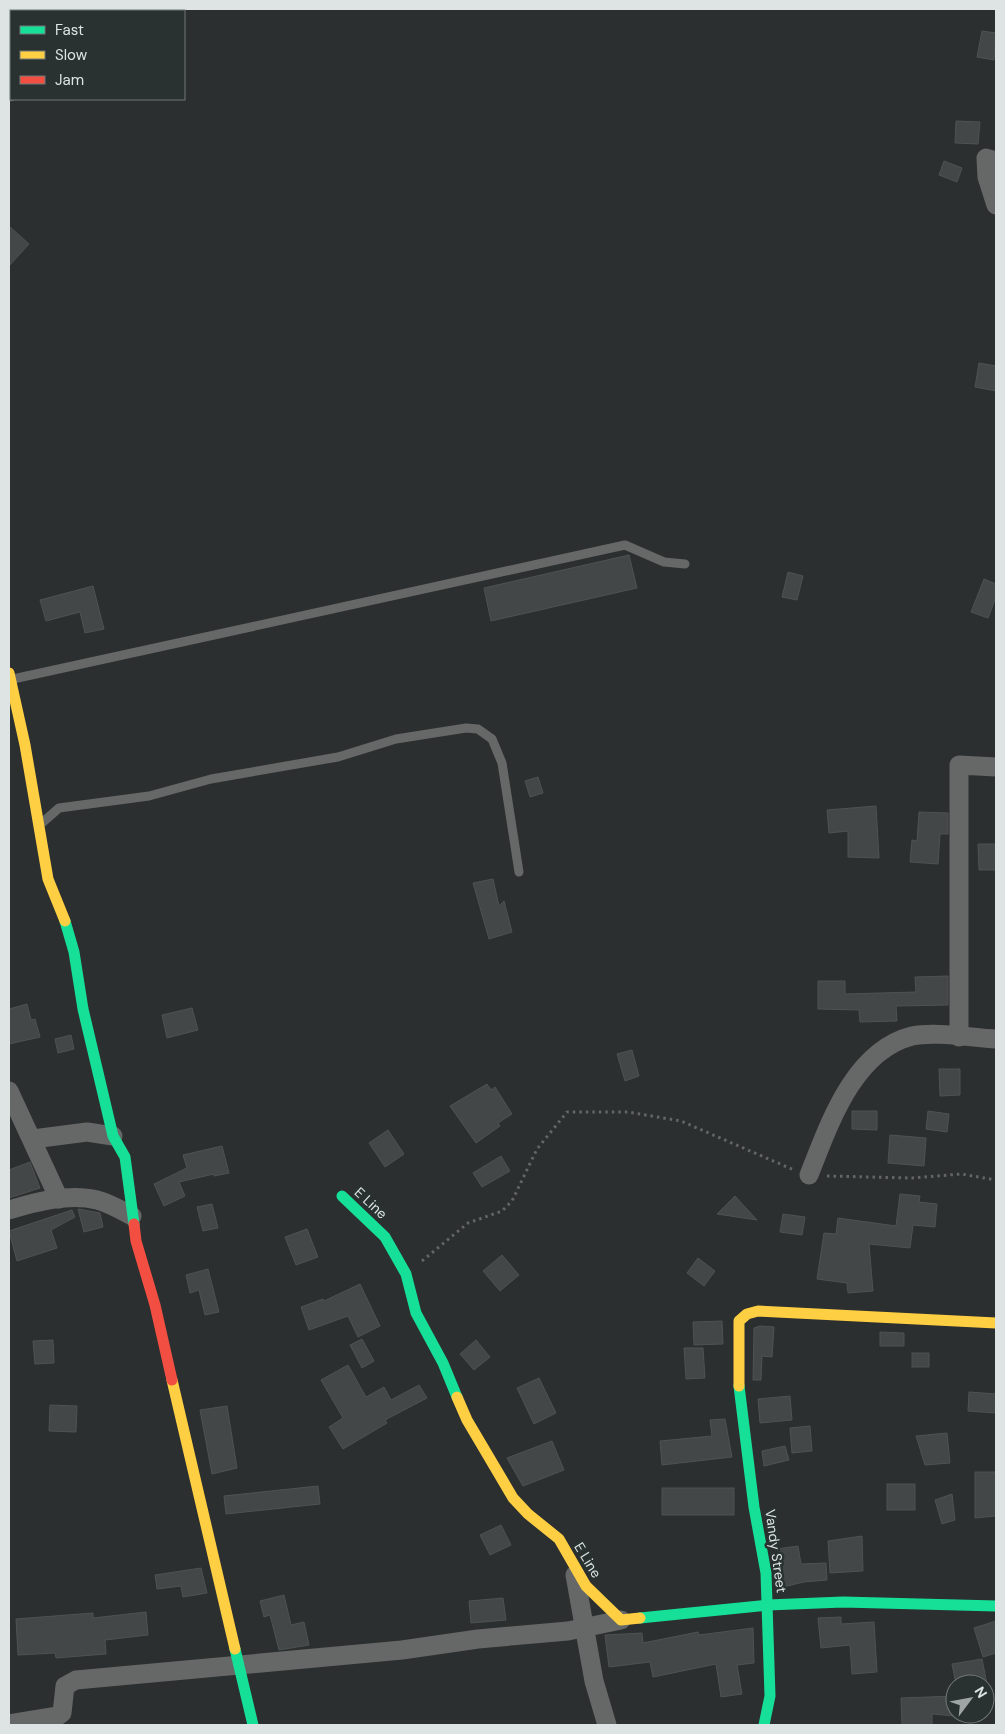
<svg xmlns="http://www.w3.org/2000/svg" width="1005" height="1734" viewBox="0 0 1005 1734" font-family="'DM Sans',sans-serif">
	<rect width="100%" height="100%" fill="#2b2f2f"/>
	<g fill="#444747" stroke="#4f5253">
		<path d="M 982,31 L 996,33 L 994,60 L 977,57 Z"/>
		<path d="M 956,121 L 980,122 L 978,144 L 955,143 Z"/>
		<path d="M 944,161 L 962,168 L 957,182 L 939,175 Z"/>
		<path d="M 9,226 L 29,244 L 9,266 Z"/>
		<path d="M 979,363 L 996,366 L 996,391 L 975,387 Z"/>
		<path d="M 629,555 L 637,588 L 491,621 L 484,588 Z"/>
		<path d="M 788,572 L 803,576 L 797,600 L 782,597 Z"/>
		<path d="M 984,579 L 996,584 L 996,597 L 988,618 L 971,612 Z"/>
		<path d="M 93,586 L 104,629 L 85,633 L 80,612 L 46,621 L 40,600 Z"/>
		<path d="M 538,777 L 543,793 L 530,797 L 525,781 Z"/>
		<path d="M 876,806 L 879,858 L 848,857 L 848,831 L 829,833 L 827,810 Z"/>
		<path d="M 919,812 L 948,813 L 948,834 L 940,834 L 938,864 L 910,862 L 912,840 L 917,841 Z"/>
		<path d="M 978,844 L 996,844 L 996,870 L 979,870 Z"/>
		<path d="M 493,879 L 499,906 L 504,901 L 512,932 L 489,939 L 473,883 Z"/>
		<path d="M 948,976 L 948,1005 L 896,1006 L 897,1021 L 860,1022 L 859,1010 L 818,1009 L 818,981 L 845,981 L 845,994 L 916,992 L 915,977 Z"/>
		<path d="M 27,1004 L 31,1020 L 35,1019 L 40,1037 L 9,1044 L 9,1009 Z"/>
		<path d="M 192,1008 L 198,1030 L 167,1038 L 162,1015 Z"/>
		<path d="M 71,1035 L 74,1049 L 58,1053 L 55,1039 Z"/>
		<path d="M 632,1050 L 639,1076 L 625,1081 L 617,1054 Z"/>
		<path d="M 939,1069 L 960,1069 L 960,1095 L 940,1096 Z"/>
		<path d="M 487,1084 L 491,1090 L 495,1087 L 512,1114 L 498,1123 L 500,1126 L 476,1143 L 450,1106 Z"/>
		<path d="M 852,1111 L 877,1111 L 877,1130 L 852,1129 Z"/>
		<path d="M 928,1111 L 949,1114 L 947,1132 L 926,1129 Z"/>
		<path d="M 388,1130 L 404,1154 L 385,1167 L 369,1143 Z"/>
		<path d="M 890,1135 L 926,1138 L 924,1166 L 888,1163 Z"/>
		<path d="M 222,1146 L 229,1173 L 214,1176 L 214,1174 L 179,1182 L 185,1196 L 164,1206 L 154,1184 L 187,1168 L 183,1155 Z"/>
		<path d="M 501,1156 L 510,1171 L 482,1187 L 473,1173 Z"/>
		<path d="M 30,1162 L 40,1188 L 9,1198 L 9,1170 Z"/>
		<path d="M 900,1194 L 920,1196 L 919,1202 L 937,1204 L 935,1227 L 913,1225 L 910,1248 L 869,1244 L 873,1291 L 848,1293 L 847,1283 L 817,1279 L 824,1233 L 836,1234 L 838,1218 L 896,1226 Z"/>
		<path d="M 735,1196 L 757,1220 L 717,1214 Z"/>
		<path d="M 212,1204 L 218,1228 L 203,1231 L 197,1207 Z"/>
		<path d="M 78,1209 L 100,1213 L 103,1227 L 84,1232 Z"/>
		<path d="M 72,1210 L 75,1217 L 51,1230 L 57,1248 L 17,1261 L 9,1231 Z"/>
		<path d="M 783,1214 L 805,1217 L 802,1235 L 780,1232 Z"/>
		<path d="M 307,1229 L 318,1257 L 296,1265 L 285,1237 Z"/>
		<path d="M 502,1255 L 519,1275 L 500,1291 L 483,1271 Z"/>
		<path d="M 698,1258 L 715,1271 L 704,1286 L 687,1273 Z"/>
		<path d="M 208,1269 L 219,1312 L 205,1315 L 199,1290 L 190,1293 L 186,1275 Z"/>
		<path d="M 360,1284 L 380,1326 L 358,1337 L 348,1316 L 309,1330 L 301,1307 L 323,1299 L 324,1301 Z"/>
		<path d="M 722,1321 L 723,1344 L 694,1345 L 693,1322 Z"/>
		<path d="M 760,1326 L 774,1327 L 772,1357 L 762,1356 L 761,1380 L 753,1380 L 754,1328 Z"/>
		<path d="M 880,1332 L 904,1333 L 904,1346 L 880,1346 Z"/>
		<path d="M 362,1339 L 374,1361 L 362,1368 L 350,1345 Z"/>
		<path d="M 53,1340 L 54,1363 L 35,1364 L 33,1341 Z"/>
		<path d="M 476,1340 L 490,1357 L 474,1370 L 460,1354 Z"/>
		<path d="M 684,1348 L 703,1348 L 705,1378 L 686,1379 Z"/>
		<rect x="912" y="1353" width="17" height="14"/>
		<path d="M 348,1365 L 366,1397 L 384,1387 L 391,1400 L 419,1385 L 427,1398 L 385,1420 L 387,1423 L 343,1449 L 329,1427 L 343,1418 L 321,1380 Z"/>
		<path d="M 539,1378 L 556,1413 L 534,1424 L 517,1388 Z"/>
		<path d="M 969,1392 L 996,1394 L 996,1413 L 968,1411 Z"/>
		<path d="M 790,1396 L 792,1420 L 760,1423 L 758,1399 Z"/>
		<path d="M 50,1405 L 77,1406 L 76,1432 L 49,1431 Z"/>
		<path d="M 227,1406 L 237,1468 L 212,1474 L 200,1410 Z"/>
		<path d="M 725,1419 L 732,1457 L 662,1465 L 660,1441 L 712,1436 L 710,1420 Z"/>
		<path d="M 810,1426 L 812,1451 L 792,1453 L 790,1428 Z"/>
		<path d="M 947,1433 L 950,1463 L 925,1465 L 916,1436 Z"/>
		<path d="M 552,1441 L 564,1470 L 523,1486 L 507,1458 Z"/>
		<path d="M 785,1446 L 789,1460 L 764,1466 L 762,1451 Z"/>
		<path d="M 975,1472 L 996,1472 L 996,1516 L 975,1518 Z"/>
		<rect x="887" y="1484" width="28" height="26"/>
		<path d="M 318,1486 L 320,1504 L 226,1514 L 224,1496 Z"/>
		<rect x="662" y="1488" width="72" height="27"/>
		<path d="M 952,1494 L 955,1520 L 942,1524 L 935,1500 Z"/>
		<path d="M 501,1525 L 511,1545 L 490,1555 L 480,1535 Z"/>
		<path d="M 862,1536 L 863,1571 L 830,1573 L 828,1541 Z"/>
		<path d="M 798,1546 L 801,1564 L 826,1563 L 827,1580 L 804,1582 L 783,1587 L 777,1549 Z"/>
		<path d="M 201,1568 L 207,1593 L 183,1597 L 181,1586 L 157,1589 L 155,1575 Z"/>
		<path d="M 284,1595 L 291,1625 L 304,1622 L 309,1645 L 279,1650 L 270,1615 L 264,1617 L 260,1601 Z"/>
		<path d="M 503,1598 L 506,1620 L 471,1623 L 469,1601 Z"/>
		<path d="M 146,1612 L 148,1635 L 105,1640 L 106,1654 L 56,1658 L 55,1653 L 18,1655 L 16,1619 L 93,1613 L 93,1618 Z"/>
		<path d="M 841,1617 L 841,1624 L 874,1622 L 877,1672 L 852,1674 L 850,1645 L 821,1648 L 818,1618 Z"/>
		<path d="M 996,1621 L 996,1653 L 983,1657 L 974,1628 Z"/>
		<path d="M 753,1628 L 754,1663 L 737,1665 L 742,1694 L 721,1697 L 716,1664 L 653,1677 L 650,1662 L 609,1667 L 605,1635 L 642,1633 L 643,1643 L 698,1632 L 699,1635 Z"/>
		<path d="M 982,1659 L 987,1684 L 956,1684 L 952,1664 Z"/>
		<path d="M 955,1696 L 955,1716 L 932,1714 L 932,1725 L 902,1725 L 901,1698 Z"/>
	</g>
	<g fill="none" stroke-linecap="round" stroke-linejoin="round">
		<g stroke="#646666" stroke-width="3" stroke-dasharray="2.5 4" stroke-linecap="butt">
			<path d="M 827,1176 L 912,1178 L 961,1174 L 996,1180"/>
			<path d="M 422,1261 L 468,1223 L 502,1211 L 512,1201 L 537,1149 L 567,1112 L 628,1112 L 681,1121 L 794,1170"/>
		</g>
		<g stroke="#666867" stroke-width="9">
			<path d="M 13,679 L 625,545 L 664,562 L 685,564"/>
			<path d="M 43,822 L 59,808 L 149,796 L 211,779 L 338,757 L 396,739 L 466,728 L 478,729 L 492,739 L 502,763 L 519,872"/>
		</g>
		<g stroke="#666867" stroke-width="19">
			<path d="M 77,11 L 79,9"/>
			<path d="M 9,92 L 11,90"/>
			<path d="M 996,161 L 986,158 L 987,177 L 996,205"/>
			<path d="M 959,1037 L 959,765 L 996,767"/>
			<path d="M 9,1091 L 59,1199"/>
			<path d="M 33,1139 L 87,1132 L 113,1136"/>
			<path d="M 809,1175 C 829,1125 853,1051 912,1036 C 936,1031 972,1038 996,1039"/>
			<path d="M 9,1210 C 35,1202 69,1193 97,1200 C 109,1203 121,1210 132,1216"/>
			<path d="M 575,1575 L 594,1681 L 607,1725"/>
			<path d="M 9,1724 L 58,1716 L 62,1713 L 65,1686 L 76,1680 L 402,1650 L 478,1639 L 568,1631 L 621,1620"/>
		</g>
		<g stroke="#16e098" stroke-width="11">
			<path d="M 65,921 L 74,952 L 83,1009 L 113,1136 L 125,1157 L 134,1224"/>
			<path d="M 342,1196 L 385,1237 L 406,1274 L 416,1313 L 443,1363 L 457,1397"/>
			<path d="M 739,1386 L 754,1507 L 766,1573 L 770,1696 L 764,1725"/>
			<path d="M 640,1618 L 768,1605 L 843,1602 L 996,1606"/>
			<path d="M 235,1649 L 253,1725"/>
		</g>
		<g stroke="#ffcf43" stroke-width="11">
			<path d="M 9,673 L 25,745 L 48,879 L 65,921"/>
			<path d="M 172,1380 L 235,1649"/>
			<path d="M 739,1386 L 739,1321 L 747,1314 L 758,1311 L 996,1323"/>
			<path d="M 457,1397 L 467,1420 L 513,1498 L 528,1514 L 559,1539 L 586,1586 L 621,1620 L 640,1618"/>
		</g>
		<path stroke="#f24e42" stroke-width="11" d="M 134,1224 L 136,1241 L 155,1305 L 172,1380"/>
	</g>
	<g text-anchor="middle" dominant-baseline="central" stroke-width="5" stroke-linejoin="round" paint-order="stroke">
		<g font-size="14" fill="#dee3e3" stroke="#293131">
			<text transform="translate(371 1203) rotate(43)">E Line</text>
			<text transform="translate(776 1551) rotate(82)">Vandy Street</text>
			<text transform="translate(588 1560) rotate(59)">E Line</text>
		</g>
	</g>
	<rect width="1005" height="1734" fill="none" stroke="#dee3e3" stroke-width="20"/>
	<rect x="10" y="10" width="175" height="90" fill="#293131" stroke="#717878"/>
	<rect x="20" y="26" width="25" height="8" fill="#16e098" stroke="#717878"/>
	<text x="55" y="35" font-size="15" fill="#dee3e3">Fast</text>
	<rect x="20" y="51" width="25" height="8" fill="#ffcf43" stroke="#717878"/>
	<text x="55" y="60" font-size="15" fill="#dee3e3">Slow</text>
	<rect x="20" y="76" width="25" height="8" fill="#f24e42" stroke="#717878"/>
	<text x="55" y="85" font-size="15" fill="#dee3e3">Jam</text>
	<g transform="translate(970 1699) rotate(58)"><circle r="24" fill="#293131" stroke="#717878"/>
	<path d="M0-4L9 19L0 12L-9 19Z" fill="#9fa4a4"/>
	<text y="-8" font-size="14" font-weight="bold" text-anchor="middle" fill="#dee3e3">N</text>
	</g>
</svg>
